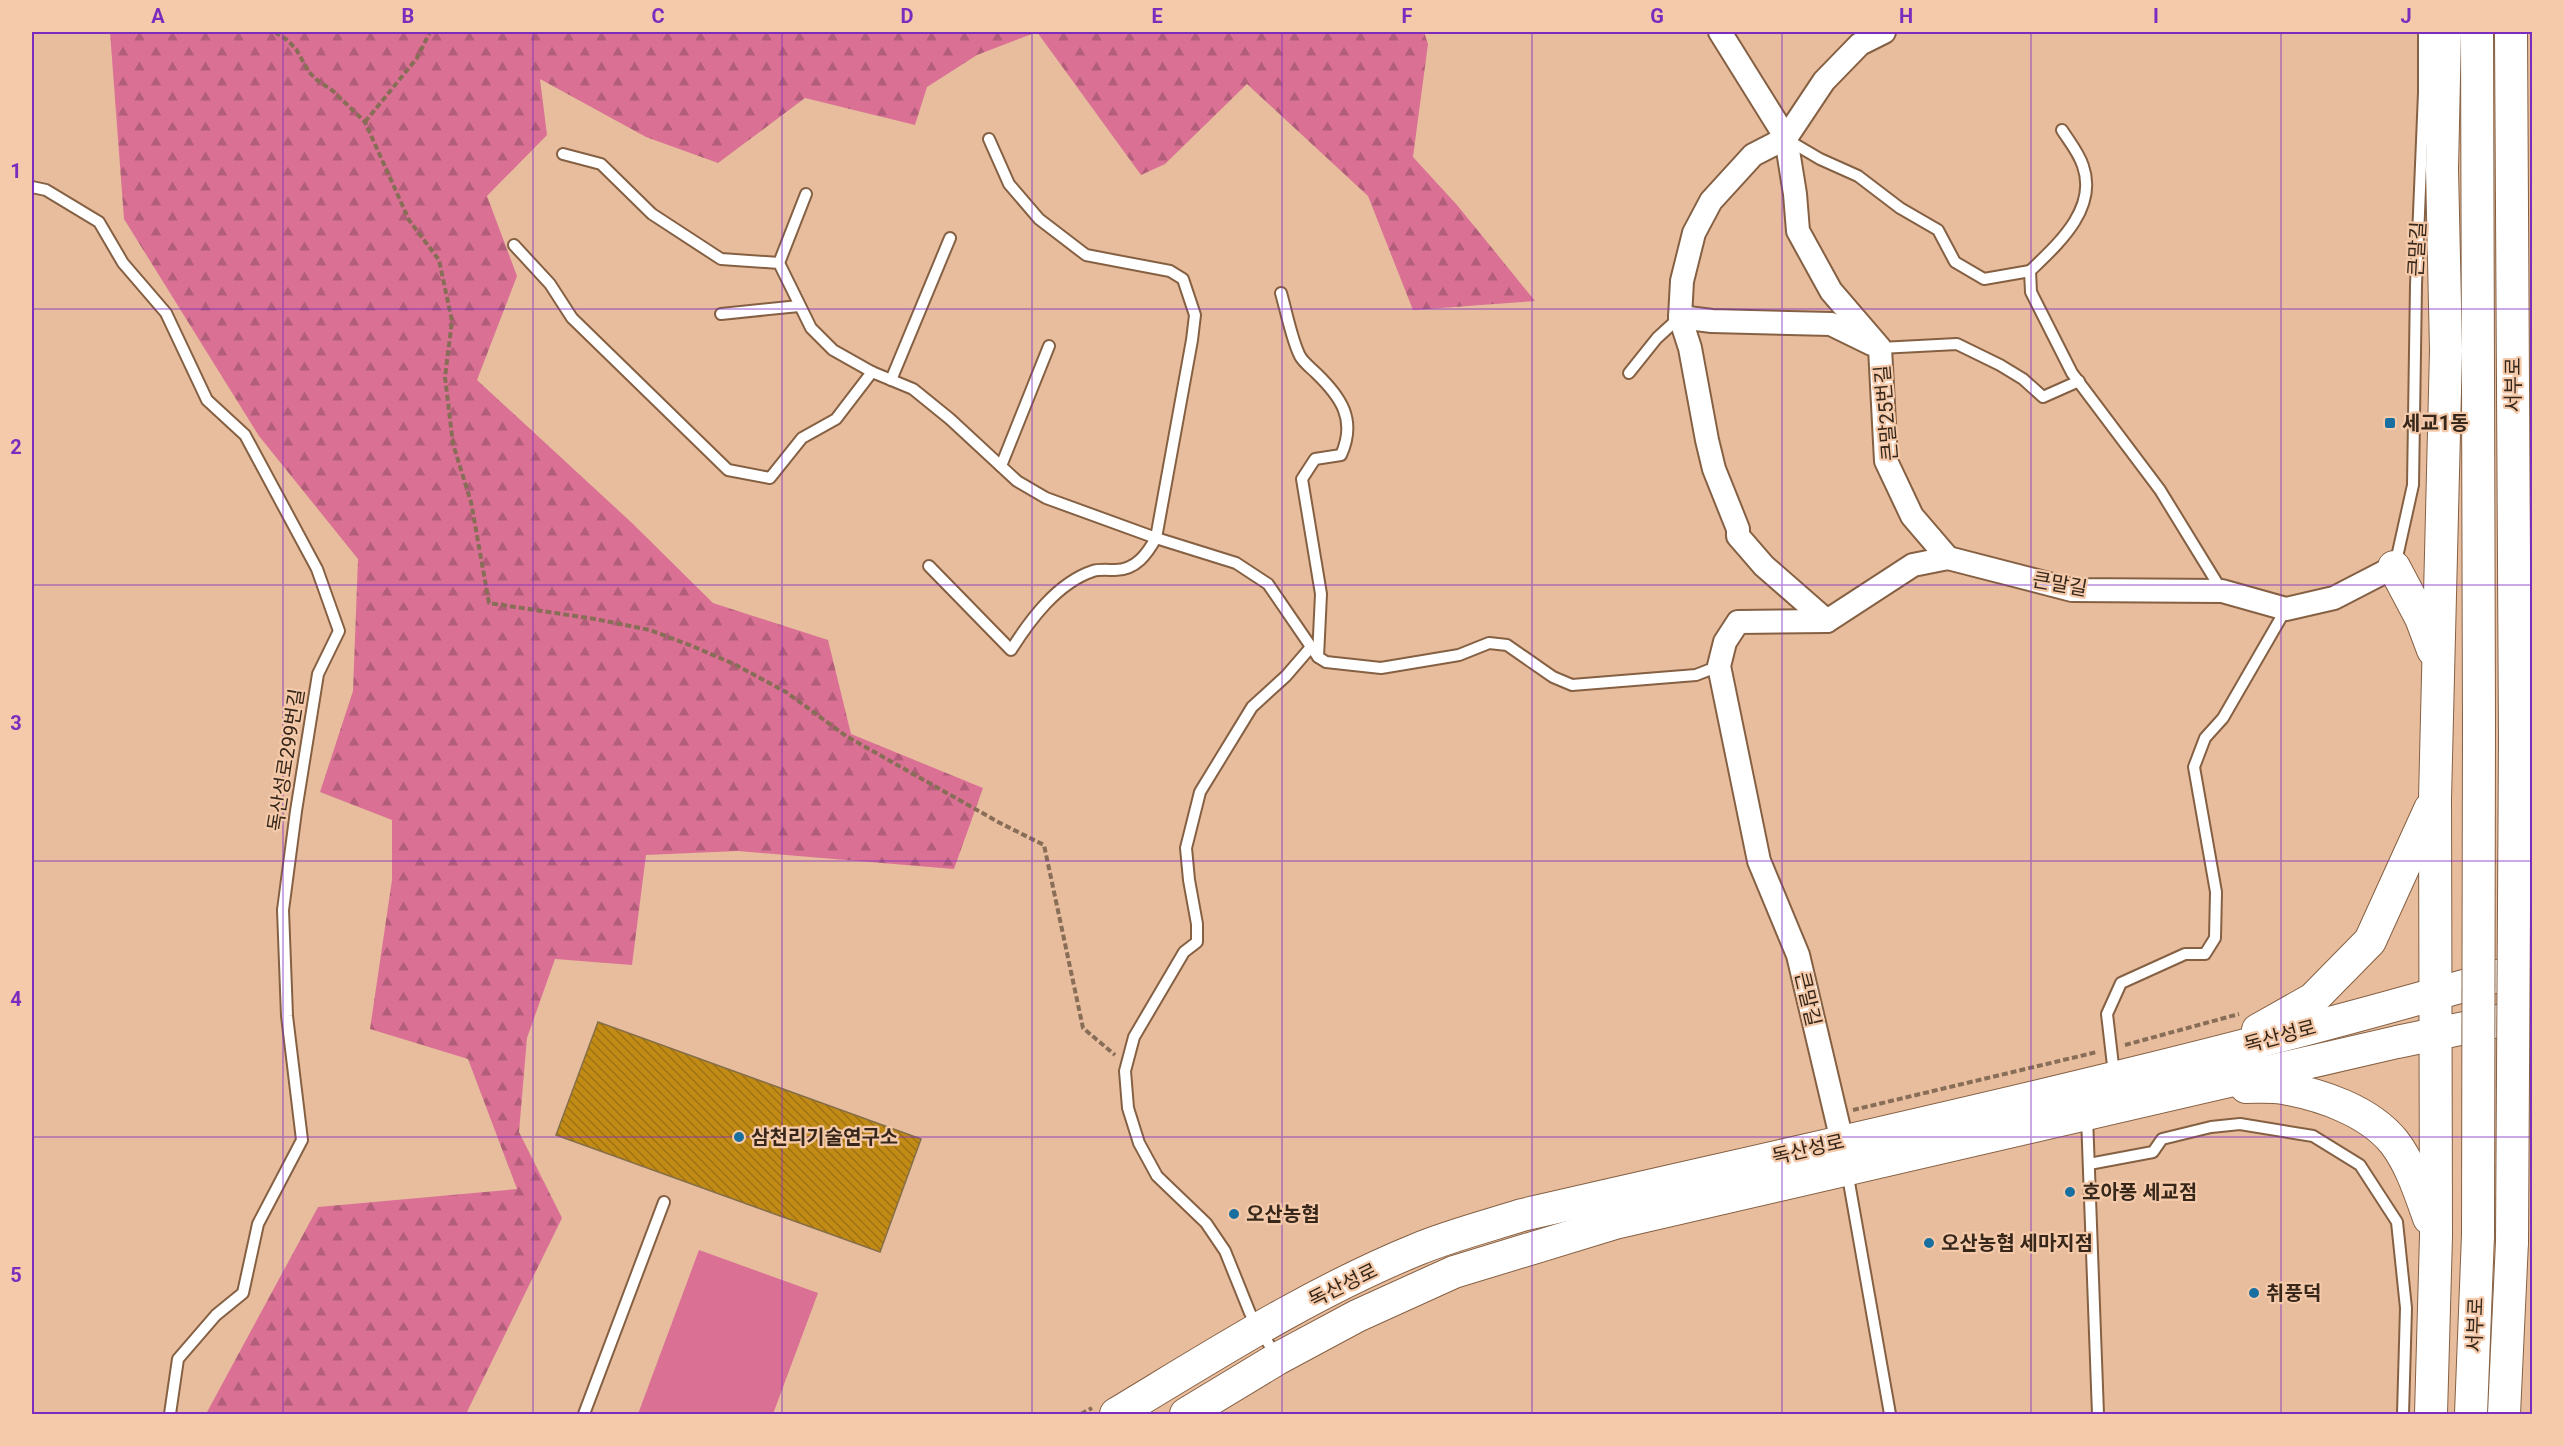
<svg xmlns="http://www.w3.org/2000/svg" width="2564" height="1446" viewBox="0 0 2564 1446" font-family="Roboto,'Noto Sans KR',sans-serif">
	<defs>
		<pattern id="forest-firs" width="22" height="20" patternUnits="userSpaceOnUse" patternTransform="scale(1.5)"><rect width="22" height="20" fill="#da7195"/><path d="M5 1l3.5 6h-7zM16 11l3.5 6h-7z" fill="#b25d79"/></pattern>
		<pattern id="building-back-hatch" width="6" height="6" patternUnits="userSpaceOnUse" patternTransform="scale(1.5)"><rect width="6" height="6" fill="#c28b15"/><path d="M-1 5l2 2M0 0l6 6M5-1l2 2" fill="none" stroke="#9e7212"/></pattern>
	</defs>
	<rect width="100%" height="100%" fill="#e7bd9e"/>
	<path fill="url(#forest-firs)" d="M 110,32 L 1424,32 L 1428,44 L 1413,157 L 1457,205 L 1535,301 L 1413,310 L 1368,196 L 1247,84 L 1165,164 L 1141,175 L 1037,32 L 977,55 L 927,87 L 915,125 L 805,98 L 718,163 L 646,137 L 540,79 L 547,135 L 487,196 L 517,276 L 477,380 L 632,523 L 713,603 L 828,640 L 851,734 L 983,788 L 954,869 L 738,851 L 646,855 L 632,965 L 555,959 L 527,1038 L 519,1132 L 562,1218 L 466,1414 L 206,1414 L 318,1207 L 517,1189 L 468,1059 L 370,1029 L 392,880 L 392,820 L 320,792 L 353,691 L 358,559 L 259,436 L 124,219 Z"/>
	<path fill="#da7195" d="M 699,1250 L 818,1293 L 773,1414 L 638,1414 Z"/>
	<path fill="url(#building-back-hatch)" stroke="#866e46" stroke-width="1.5" d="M 598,1022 L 921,1139 L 880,1252 L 556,1135 Z"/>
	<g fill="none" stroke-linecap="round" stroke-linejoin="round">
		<g stroke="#856043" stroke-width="14">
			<g id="lane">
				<path d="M 2062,130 C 2069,141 2079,153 2083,166 C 2098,209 2058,244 2030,271 L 2031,292 L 2072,373 L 2160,490 L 2222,591"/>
				<path d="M 1786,139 L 1820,159 L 1858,176 L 1900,208 L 1938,230 L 1955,262 L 1984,279 L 2030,271"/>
				<path d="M 563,154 L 601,164 L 652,214 L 721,259 L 779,263 L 811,328 L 833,350 L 872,372 L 913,389 L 950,419 L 1017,481 L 1046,498 L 1156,538 L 1236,563 L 1268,584 L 1318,657 L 1326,662 L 1381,668 L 1459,655 L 1489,643 L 1507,645 L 1553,677 L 1572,685 L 1696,675 L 1719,666"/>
				<path d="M 32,187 L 46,190 L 99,222 L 123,263 L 166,313 L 207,400 L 245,435 L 317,569 L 339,631 L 318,674 L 296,811 L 283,910 L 287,1016 L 302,1140 L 258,1224 L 243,1293 L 216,1315 L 178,1359 L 170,1414"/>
				<path d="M 514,245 L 550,284 L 572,318 L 728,470 L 770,478 L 802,438 L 836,419 L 872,372"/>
				<path d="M 779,263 L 806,194"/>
				<path d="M 1281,293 C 1286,310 1292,341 1300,356 C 1303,362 1311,368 1316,373 C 1341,397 1357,420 1341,455 L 1315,459 L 1302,479 L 1321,594 L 1318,657"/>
				<path d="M 721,314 L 799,306"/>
				<path d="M 1880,348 L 1957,344 L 2000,365 L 2023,379 L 2043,397 L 2079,381"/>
				<path d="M 1629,373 L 1657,338 L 1680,317"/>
				<path d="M 891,380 L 950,238"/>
				<path d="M 1001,466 L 1049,346"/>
				<path d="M 929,566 L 1011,650 C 1030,620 1057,583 1093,571 C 1099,569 1109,570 1115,570 C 1136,570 1147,554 1156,538 L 1192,340 L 1195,315 L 1183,279 L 1170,271 L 1086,255 L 1039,219 L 1009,184 L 989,139"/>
				<path d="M 2395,566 L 2413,485 L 2416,285 L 2424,93 L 2424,32"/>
				<path d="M 2114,1074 L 2107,1014 L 2121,983 L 2185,954 L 2205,954 L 2215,938 L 2216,892 L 2194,767 L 2205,738 L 2223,718 L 2286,609"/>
				<path d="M 2087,1117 L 2098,1414"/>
				<path d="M 2089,1164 L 2153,1152 L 2162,1139 L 2211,1127 L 2240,1124 L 2313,1136 L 2360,1165 L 2397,1222 L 2406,1308 L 2403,1414"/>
				<path d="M 1847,1171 L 1890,1414"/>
				<path d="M 1276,1356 L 1250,1313 L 1225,1251 L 1206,1223 L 1157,1176 L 1139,1143 L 1128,1108 L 1125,1071 L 1134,1037 L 1184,952 L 1197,942 L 1197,924 L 1189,880 L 1186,848 L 1200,792 L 1252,707 L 1286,676 L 1311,647"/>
				<path d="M 584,1414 L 664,1202"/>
			</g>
		</g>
		<g stroke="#856043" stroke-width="26">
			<g id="street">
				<path d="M 1720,32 L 1786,138 L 1753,155 L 1711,201 L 1694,233 L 1682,281 L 1680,317 L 1690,348 L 1707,440 L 1714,469 L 1738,529 L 1738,536 L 1764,566 L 1827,621"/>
				<path d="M 1884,32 L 1860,44 L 1824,81 L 1786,138 L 1795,194 L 1798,231 L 1831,291 L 1880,348 L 1886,461 L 1912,516 L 1948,558"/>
				<path d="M 1680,317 L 1712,321 L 1831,324 L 1872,344"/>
				<path d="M 1842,1141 L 1798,955 L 1759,861 L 1719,666 L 1725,642 L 1738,622 L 1827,621 L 1913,565 L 1948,558 L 2072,590 L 2222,591 L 2286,609 L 2334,598 L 2394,567"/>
			</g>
		</g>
		<g stroke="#856043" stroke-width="34">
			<g id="secondary">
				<path d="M 2477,32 L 2479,725"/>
				<path d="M 2511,32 L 2515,739"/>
				<path d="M 2394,567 L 2421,618 L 2433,650"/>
				<path d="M 2258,1030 L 2313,999 L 2370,941 L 2430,809"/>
				<path d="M 2246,1087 C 2258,1087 2271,1086 2283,1088 C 2322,1095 2369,1111 2394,1142 C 2411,1164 2420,1193 2429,1218"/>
				<path d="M 1116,1414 C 1214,1355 1312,1292 1418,1249 C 1452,1235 1488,1226 1522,1215 C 1860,1137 2200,1065 2532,966"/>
				<path d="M 1186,1414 L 1277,1359 L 1357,1316 L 1454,1272 L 1615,1223 L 2397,1042 L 2532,1014"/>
				<path d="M 2431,1414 L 2436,1236 L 2435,799 L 2446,350 L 2442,169 L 2445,32"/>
				<path d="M 2471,1414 L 2478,1235"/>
				<path d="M 2504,1414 L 2512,1242"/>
			</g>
		</g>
		<g stroke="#886d57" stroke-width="4" stroke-dasharray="6 3" stroke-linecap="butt">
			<path d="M 275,32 L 287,40 L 296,49 L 309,72 L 317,80 L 333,91 L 365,122 L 409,220 L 439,260 L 452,321 L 445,377 L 453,444 L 471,502 L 489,603 L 595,619 L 650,630 L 692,646 L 734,664 L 786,692 L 846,736 L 1000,823 L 1044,845 L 1083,1028 L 1115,1055"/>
			<path d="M 365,122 L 417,58 L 430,32"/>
			<path d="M 2125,1045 L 2239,1014"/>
			<path d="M 1853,1110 L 2097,1052"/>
			<path d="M 1081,1414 L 1092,1408"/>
		</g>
		<use href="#lane" stroke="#fff" stroke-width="10"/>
		<use href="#street" stroke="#fff" stroke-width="22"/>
		<use href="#secondary" stroke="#fff" stroke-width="32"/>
		<g stroke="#856043" stroke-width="34" stroke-linecap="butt">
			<g id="secondary-bridge">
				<path d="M 2478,1235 L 2479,725"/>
				<path d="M 2512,1242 L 2515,739"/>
			</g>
		</g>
		<use href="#secondary-bridge" stroke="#fff" stroke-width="32"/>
	</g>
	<path fill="none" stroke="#7b2cbf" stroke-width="1.5" stroke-opacity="0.55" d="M 283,32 L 283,1414M 533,32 L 533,1414M 782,32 L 782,1414M 1032,32 L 1032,1414M 1282,32 L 1282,1414M 1532,32 L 1532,1414M 1782,32 L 1782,1414M 2031,32 L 2031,1414M 2281,32 L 2281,1414M 32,309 L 2532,309M 32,585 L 2532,585M 32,861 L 2532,861M 32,1137 L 2532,1137"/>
	<g fill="#196f9f" stroke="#f4caaa" stroke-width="2">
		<rect x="2384" y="417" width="12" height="12" rx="3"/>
		<circle cx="739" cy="1137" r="6"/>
		<circle cx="2070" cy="1192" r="6"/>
		<circle cx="1234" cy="1214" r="6"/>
		<circle cx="1929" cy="1243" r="6"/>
		<circle cx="2254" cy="1293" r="6"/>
	</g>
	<g text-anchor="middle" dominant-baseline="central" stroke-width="4.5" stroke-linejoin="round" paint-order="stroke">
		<g font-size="20" fill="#36271a" stroke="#f4caaa">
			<text transform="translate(2417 249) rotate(-87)">큰말길</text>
			<text transform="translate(2513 385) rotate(-90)">서부로</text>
			<text transform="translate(1886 413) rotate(-95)">큰말25번길</text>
			<text transform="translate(2060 584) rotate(10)">큰말길</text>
			<text transform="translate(286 760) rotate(-81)">독산성로299번길</text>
			<text transform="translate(1808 999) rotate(77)">큰말길</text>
			<text transform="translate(2280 1036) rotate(-15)">독산성로</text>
			<text transform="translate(1808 1149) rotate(-13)">독산성로</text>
			<text transform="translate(1343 1285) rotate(-26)">독산성로</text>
			<text transform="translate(2475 1325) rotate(-88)">서부로</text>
		</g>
		<g font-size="20" font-weight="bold" fill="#36271a" stroke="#f4caaa" text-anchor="start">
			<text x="2402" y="423">세교1동</text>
			<text x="751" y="1137">삼천리기술연구소</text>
			<text x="2082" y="1192">호아퐁 세교점</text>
			<text x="1246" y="1214">오산농협</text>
			<text x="1941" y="1243">오산농협 세마지점</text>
			<text x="2266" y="1293">취풍덕</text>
		</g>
	</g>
	<rect width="2564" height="1446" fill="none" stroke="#f4caaa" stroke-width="66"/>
	<rect x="33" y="33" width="2498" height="1380" fill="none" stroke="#7b2cbf" stroke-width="2"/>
	<g font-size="20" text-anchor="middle" font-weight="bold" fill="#7b2cbf">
		<text x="158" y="23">A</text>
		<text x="408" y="23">B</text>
		<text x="658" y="23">C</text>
		<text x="907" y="23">D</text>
		<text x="1157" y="23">E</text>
		<text x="1407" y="23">F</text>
		<text x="1657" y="23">G</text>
		<text x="1906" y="23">H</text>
		<text x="2156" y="23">I</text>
		<text x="2406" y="23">J</text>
		<text x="16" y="178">1</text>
		<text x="16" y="454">2</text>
		<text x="16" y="730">3</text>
		<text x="16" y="1006">4</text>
		<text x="16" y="1282">5</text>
	</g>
</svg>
